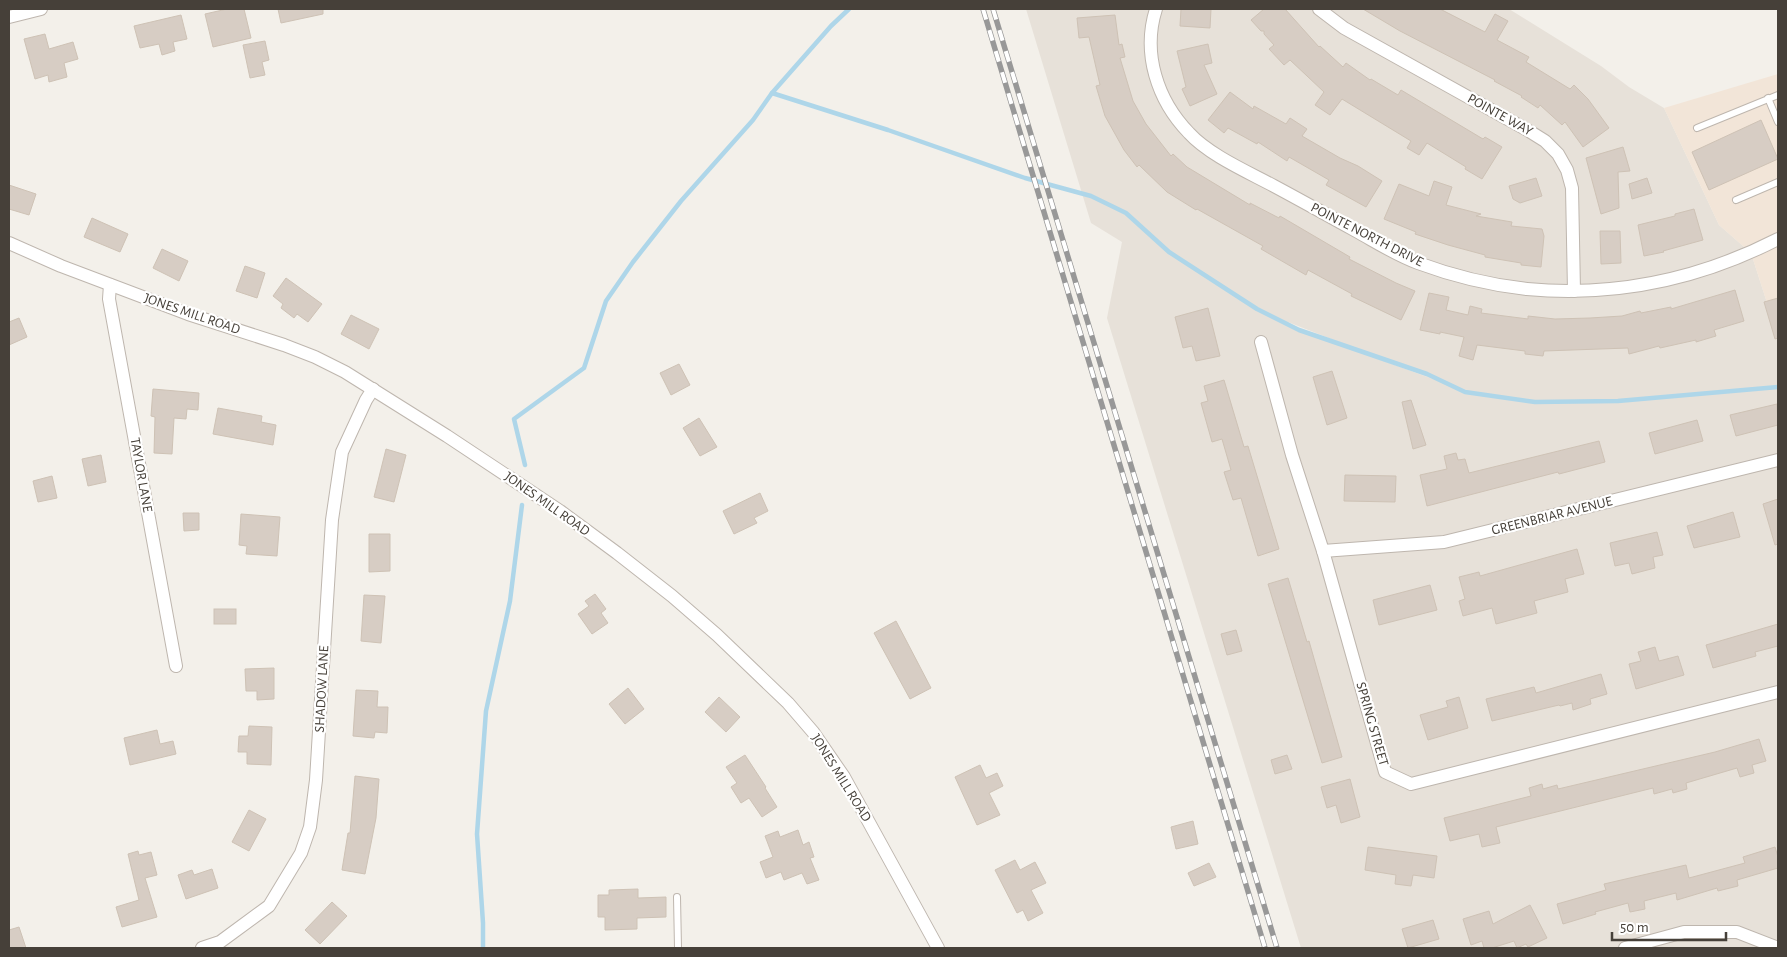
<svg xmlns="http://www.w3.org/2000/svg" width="1787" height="957" viewBox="0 0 1787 957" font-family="'Alegreya Sans',sans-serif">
	<rect width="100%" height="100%" fill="#f3f0ea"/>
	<path fill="#e7e1d9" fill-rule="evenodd" d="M 1026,9 L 1509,9 L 1601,66 L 1629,87 L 1664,108 L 1719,225 L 1751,253 L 1778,337 L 1778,948 L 1301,948 L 1107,318 L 1122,242 L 1091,223 ZM 1288,322 L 1433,379 L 1299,330 Z"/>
	<path fill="#f2e5d8" d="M 1778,74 L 1778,337 L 1751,253 L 1719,225 L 1664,108 Z"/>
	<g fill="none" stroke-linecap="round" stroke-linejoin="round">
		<g stroke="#aed6e9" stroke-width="4.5">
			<path d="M 772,93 L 888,130 L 1025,178 L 1091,196 L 1126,213 L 1169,252 L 1257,309 L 1299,330 L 1427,374 L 1465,392 L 1535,402 L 1618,401 L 1778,387"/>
			<path d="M 525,465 L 514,419 L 584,368 L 606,301 L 633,262 L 681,201 L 753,120 L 772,93 L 831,26 L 849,9"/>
			<path d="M 483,948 L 483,923 L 477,834 L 486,711 L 510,601 L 522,505"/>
		</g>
	</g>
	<g fill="#d7cdc4" stroke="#cec2b5">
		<path d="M 227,9 L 244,9 L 251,38 L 213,47 L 205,14 Z"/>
		<path d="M 278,9 L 323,9 L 323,14 L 281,23 Z"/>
		<path d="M 1181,9 L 1211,9 L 1210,28 L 1180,26 Z"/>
		<path d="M 1264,9 L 1285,9 L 1319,47 L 1320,46 L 1343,67 L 1346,63 L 1370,80 L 1371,79 L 1398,95 L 1401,90 L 1483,139 L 1485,137 L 1502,147 L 1482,179 L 1465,169 L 1466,167 L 1427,143 L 1419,155 L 1407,148 L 1411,141 L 1342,99 L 1330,115 L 1315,105 L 1324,92 L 1290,60 L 1284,65 L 1269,49 L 1274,45 L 1264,34 L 1264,31 L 1261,31 L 1251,20 Z"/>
		<path d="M 1363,9 L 1440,9 L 1485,32 L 1495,14 L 1508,21 L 1497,40 L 1529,57 L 1526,62 L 1570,89 L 1574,85 L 1588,99 L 1609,128 L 1583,147 L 1565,122 L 1562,125 L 1540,105 L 1538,108 L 1521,97 L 1522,96 L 1494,81 L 1495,80 L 1400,31 Z"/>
		<path d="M 181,15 L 187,39 L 173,42 L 175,51 L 162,55 L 159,44 L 140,48 L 134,26 Z"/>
		<path d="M 1115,15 L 1119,45 L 1122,44 L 1125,57 L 1120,58 L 1133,101 L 1146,124 L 1171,156 L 1173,154 L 1187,167 L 1250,205 L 1250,203 L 1279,218 L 1280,216 L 1350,257 L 1349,259 L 1396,283 L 1415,291 L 1401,320 L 1351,296 L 1352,294 L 1308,270 L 1306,275 L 1261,249 L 1263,246 L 1197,209 L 1196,210 L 1167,192 L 1139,165 L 1137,167 L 1124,150 L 1105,116 L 1096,86 L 1100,85 L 1089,37 L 1079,38 L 1077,18 Z"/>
		<path d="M 45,34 L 49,49 L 73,42 L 78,59 L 64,63 L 67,77 L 49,82 L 48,75 L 35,79 L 24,39 Z"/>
		<path d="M 265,41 L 269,60 L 262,62 L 265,75 L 250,78 L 243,45 Z"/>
		<path d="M 1208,44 L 1212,63 L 1204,65 L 1217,94 L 1190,106 L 1182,89 L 1186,87 L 1177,51 Z"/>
		<path d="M 1230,92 L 1253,109 L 1254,106 L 1286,124 L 1290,118 L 1307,129 L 1302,136 L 1340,158 L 1358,166 L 1382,181 L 1366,207 L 1326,185 L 1329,180 L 1289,157 L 1287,161 L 1258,142 L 1257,144 L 1228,128 L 1224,133 L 1208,120 Z"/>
		<path d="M 1761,120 L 1778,159 L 1709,190 L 1692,152 Z"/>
		<path d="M 1623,147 L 1630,171 L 1618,172 L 1619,208 L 1601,214 L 1586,158 Z"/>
		<path d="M 1536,178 L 1542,196 L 1520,203 L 1513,199 L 1509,186 Z"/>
		<path d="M 1647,178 L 1652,193 L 1632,199 L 1629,184 Z"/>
		<path d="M 1434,181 L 1452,187 L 1446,205 L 1481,214 L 1476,216 L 1512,222 L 1511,226 L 1542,229 L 1544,236 L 1541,267 L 1521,265 L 1521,263 L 1485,257 L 1485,255 L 1448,245 L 1415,234 L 1416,232 L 1384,219 L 1399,184 L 1429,196 Z"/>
		<path d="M 9,185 L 36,194 L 29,215 L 9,209 Z"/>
		<path d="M 1694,209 L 1703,240 L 1663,251 L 1664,252 L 1644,256 L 1638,225 L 1675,216 L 1675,214 Z"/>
		<path d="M 92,218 L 128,234 L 120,252 L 84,237 Z"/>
		<path d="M 1600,231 L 1620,231 L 1621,263 L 1601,264 Z"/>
		<path d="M 162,249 L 188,261 L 179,281 L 153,268 Z"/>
		<path d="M 245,266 L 265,273 L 257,298 L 236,291 Z"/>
		<path d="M 286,278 L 322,304 L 308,322 L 297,314 L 294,318 L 281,308 L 283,304 L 273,296 Z"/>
		<path d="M 1735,290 L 1744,321 L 1714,330 L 1716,336 L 1696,342 L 1696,340 L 1660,348 L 1659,346 L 1629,354 L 1628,348 L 1544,351 L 1543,356 L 1525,354 L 1525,351 L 1477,345 L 1473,360 L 1459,356 L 1464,337 L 1440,332 L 1440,334 L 1420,330 L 1429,293 L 1449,297 L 1446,310 L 1468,315 L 1470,306 L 1482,309 L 1481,313 L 1528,319 L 1528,316 L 1555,319 L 1590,318 L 1622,316 L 1640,311 L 1641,313 L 1671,307 L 1671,309 Z"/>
		<path d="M 1778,298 L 1778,338 L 1775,339 L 1764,302 Z"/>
		<path d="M 1208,308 L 1220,356 L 1196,361 L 1192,346 L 1183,348 L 1175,317 Z"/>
		<path d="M 351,315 L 379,329 L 369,349 L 341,334 Z"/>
		<path d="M 19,318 L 27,337 L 9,345 L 9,322 Z"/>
		<path d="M 679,364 L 690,385 L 671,395 L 660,373 Z"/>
		<path d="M 1332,371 L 1347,418 L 1327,425 L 1313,377 Z"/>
		<path d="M 1224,380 L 1244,447 L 1248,446 L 1279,549 L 1258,556 L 1241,498 L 1233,500 L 1224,472 L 1231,470 L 1222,439 L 1212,442 L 1201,403 L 1208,401 L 1204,386 Z"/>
		<path d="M 153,389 L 199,393 L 198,410 L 187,409 L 186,419 L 174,418 L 172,454 L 154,453 L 155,417 L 151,416 Z"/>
		<path d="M 1411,400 L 1426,445 L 1413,449 L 1402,402 Z"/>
		<path d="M 1777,404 L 1778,425 L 1736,436 L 1730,415 Z"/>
		<path d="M 218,408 L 262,416 L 261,422 L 276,425 L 273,445 L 213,434 Z"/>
		<path d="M 699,418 L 717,447 L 700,456 L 683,428 Z"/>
		<path d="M 1697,420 L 1703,441 L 1655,454 L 1649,433 Z"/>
		<path d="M 1599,441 L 1605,462 L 1559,474 L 1558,472 L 1427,506 L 1420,475 L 1447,469 L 1444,456 L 1456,453 L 1458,460 L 1465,459 L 1469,473 Z"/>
		<path d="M 386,449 L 406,455 L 394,502 L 374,497 Z"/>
		<path d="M 101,455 L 106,482 L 88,486 L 82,459 Z"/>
		<path d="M 1345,475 L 1396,476 L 1395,502 L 1344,501 Z"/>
		<path d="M 52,476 L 57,498 L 38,502 L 33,481 Z"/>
		<path d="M 760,493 L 768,511 L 754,518 L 757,523 L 734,534 L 723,511 Z"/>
		<path d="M 1778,499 L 1778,544 L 1775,545 L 1763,504 Z"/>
		<path d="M 1733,512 L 1740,537 L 1694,548 L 1687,526 Z"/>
		<path d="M 183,513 L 199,513 L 199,530 L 184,531 Z"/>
		<path d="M 241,514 L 280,517 L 277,556 L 246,554 L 247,546 L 239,545 Z"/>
		<path d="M 1657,532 L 1663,555 L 1653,557 L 1655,568 L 1632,574 L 1629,563 L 1615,566 L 1610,543 Z"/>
		<path d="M 369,534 L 390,534 L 390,571 L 369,572 Z"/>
		<path d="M 1577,549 L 1584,574 L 1565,579 L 1568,592 L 1534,601 L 1537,613 L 1496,624 L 1492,608 L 1463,616 L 1459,601 L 1465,599 L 1459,577 L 1479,572 L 1480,576 Z"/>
		<path d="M 1288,578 L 1307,642 L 1309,641 L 1342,757 L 1322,763 L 1268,584 Z"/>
		<path d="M 1430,585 L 1437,610 L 1379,625 L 1373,600 Z"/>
		<path d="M 595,594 L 606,609 L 601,613 L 608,623 L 592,634 L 578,614 L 589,606 L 585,601 Z"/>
		<path d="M 364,595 L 385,596 L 381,643 L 361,641 Z"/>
		<rect x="214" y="609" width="22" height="15"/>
		<path d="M 896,621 L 931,688 L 910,699 L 874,633 Z"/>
		<path d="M 1778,624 L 1778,646 L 1755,652 L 1756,656 L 1713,668 L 1706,645 Z"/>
		<path d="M 1236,630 L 1242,651 L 1227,655 L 1221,634 Z"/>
		<path d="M 1655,647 L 1659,661 L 1678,656 L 1684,675 L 1636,689 L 1629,664 L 1641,661 L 1638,652 Z"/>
		<path d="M 274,668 L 274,699 L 257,700 L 257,691 L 246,691 L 245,669 Z"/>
		<path d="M 1601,674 L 1607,694 L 1590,699 L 1591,704 L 1573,710 L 1572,703 L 1560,706 L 1559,705 L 1492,721 L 1486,699 L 1534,687 L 1536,693 Z"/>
		<path d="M 628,688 L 644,709 L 625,724 L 609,704 Z"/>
		<path d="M 356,690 L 378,691 L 377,707 L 388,707 L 387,733 L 375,732 L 374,738 L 353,736 Z"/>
		<path d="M 719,697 L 740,717 L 726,732 L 705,712 Z"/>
		<path d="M 1459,697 L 1468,728 L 1428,740 L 1420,715 L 1448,707 L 1446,701 Z"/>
		<path d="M 249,726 L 272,727 L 271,765 L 247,764 L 247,752 L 238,752 L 239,736 L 248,736 Z"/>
		<path d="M 157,730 L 160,744 L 173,741 L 176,754 L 130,765 L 124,738 Z"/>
		<path d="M 1759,739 L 1766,761 L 1752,765 L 1754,773 L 1740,777 L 1737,768 L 1686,783 L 1687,789 L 1673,793 L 1672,789 L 1654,794 L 1653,788 L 1496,827 L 1500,843 L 1482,847 L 1479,834 L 1450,841 L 1444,818 L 1531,796 L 1529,788 L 1542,784 L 1543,789 L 1557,785 L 1558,789 L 1715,752 Z"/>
		<path d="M 745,755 L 766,787 L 765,788 L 777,807 L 762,817 L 749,798 L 741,803 L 731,787 L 737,783 L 726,767 Z"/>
		<path d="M 1287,755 L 1292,769 L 1275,774 L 1271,760 Z"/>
		<path d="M 980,765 L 986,778 L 997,773 L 1003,786 L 989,793 L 1000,815 L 977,825 L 955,777 Z"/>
		<path d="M 355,776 L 379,779 L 376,818 L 365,874 L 342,870 L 348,833 L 350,833 Z"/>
		<path d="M 1350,779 L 1360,817 L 1341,823 L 1336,805 L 1327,808 L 1321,787 Z"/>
		<path d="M 249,810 L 266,819 L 249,851 L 232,842 Z"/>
		<path d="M 1193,821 L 1198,844 L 1176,849 L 1171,827 Z"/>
		<path d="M 798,830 L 803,845 L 809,842 L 814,857 L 810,858 L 819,880 L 807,884 L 802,873 L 784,880 L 781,872 L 766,878 L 760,862 L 773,857 L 765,836 L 778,831 L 780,837 Z"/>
		<path d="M 1368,847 L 1437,856 L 1434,878 L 1413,875 L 1411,886 L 1395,884 L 1396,875 L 1365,870 Z"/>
		<path d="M 1775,847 L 1778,857 L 1778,868 L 1737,880 L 1738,886 L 1718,891 L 1717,888 L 1677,900 L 1676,893 L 1644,901 L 1645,909 L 1630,912 L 1628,903 L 1595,912 L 1596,914 L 1563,924 L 1557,904 L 1606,890 L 1604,884 L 1686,865 L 1689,878 L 1745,863 L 1743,857 Z"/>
		<path d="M 138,851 L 139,855 L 151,852 L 157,875 L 145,878 L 157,917 L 122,927 L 116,907 L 139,900 L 128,854 Z"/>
		<path d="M 1015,860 L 1020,870 L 1035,862 L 1046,883 L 1031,890 L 1043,913 L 1028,921 L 1023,910 L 1017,913 L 995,870 Z"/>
		<path d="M 1209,863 L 1216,877 L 1194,886 L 1188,873 Z"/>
		<path d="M 212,869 L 218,888 L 186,899 L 178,875 L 192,870 L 194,875 Z"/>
		<path d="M 638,889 L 638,898 L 666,897 L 666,917 L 637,918 L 637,929 L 605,930 L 605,917 L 598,917 L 598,895 L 609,895 L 609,890 Z"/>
		<path d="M 332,902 L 347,916 L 320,944 L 305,930 Z"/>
		<path d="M 1530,905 L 1547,938 L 1528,947 L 1526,944 L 1517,948 L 1514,941 L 1492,948 L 1484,948 L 1482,941 L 1471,945 L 1463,919 L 1489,911 L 1493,924 Z"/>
		<path d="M 1433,920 L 1439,939 L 1408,948 L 1402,929 Z"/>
		<path d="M 19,927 L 26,948 L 9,948 L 9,930 Z"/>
	</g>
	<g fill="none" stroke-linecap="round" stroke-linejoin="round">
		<g stroke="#beb6ae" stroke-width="8">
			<g id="service">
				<path d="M 1768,98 L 1778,122"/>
				<path d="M 1697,128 L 1778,95"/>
				<path d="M 1736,200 L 1778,182"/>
				<path d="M 677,897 L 678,948"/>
			</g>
		</g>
		<g stroke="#beb6ae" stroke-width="14">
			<g id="minor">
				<path d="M 1156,9 C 1142,53 1157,100 1189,133 C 1209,155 1248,172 1274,186 C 1302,201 1329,216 1356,231 C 1376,242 1396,255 1418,263 C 1453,276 1490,285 1527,289 C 1615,297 1700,279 1778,239"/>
				<path d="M 1319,9 L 1344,28 L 1529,131 L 1545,141 L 1558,154 L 1567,170 L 1572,188 L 1574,291"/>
				<path d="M 9,17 L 41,9"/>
				<path d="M 9,243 L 61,266 L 188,314 L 284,345 L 315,357 L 345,372 L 447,436 L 560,511 L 617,553 L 672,596 L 717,635 L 788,703 L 813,732 L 844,777 L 938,948"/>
				<path d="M 110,285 L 109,299 L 176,666"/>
				<path d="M 1261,342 L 1292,455 L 1323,551 L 1385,772 L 1411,784 L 1778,692"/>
				<path d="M 1323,551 L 1444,542 L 1778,460"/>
				<path d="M 202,948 L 220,942 L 269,906 L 301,853 L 310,827 L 316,780 L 332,520 L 342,452 L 366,400 L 373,389"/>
				<path d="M 1625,948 L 1684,932 L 1737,932 L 1778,948"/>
			</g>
		</g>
		<use href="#service" stroke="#fff" stroke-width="6"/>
		<use href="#minor" stroke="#fff" stroke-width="12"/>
		<g stroke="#989898" stroke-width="5.5">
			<g id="rail">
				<path d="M 983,9 L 1265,948"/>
				<path d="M 993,9 L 1277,948"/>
			</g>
		</g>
		<use href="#rail" stroke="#fff" stroke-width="4" stroke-dasharray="11" stroke-linecap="butt"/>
	</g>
	<g text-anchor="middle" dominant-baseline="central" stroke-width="4.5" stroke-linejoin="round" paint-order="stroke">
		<g font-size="14" fill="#464039" stroke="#fff">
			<text transform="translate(1500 115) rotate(29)">POINTE WAY</text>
			<text transform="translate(1367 235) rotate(27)">POINTE NORTH DRIVE</text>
			<text transform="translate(192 314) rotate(19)">JONES MILL ROAD</text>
			<text transform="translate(141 475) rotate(80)">TAYLOR LANE</text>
			<text transform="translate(547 504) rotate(35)">JONES MILL ROAD</text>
			<text transform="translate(1552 516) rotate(-14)">GREENBRIAR AVENUE</text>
			<text transform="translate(322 689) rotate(-87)">SHADOW LANE</text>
			<text transform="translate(1372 724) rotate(74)">SPRING STREET</text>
			<text transform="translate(841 778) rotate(58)">JONES MILL ROAD</text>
		</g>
	</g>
	<rect width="1787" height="957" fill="none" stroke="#464039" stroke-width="20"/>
	<path d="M1612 932v8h114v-8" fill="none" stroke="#464039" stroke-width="2.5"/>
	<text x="1620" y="932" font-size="15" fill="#464039" stroke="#ffffff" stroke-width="4" paint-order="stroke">50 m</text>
</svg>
